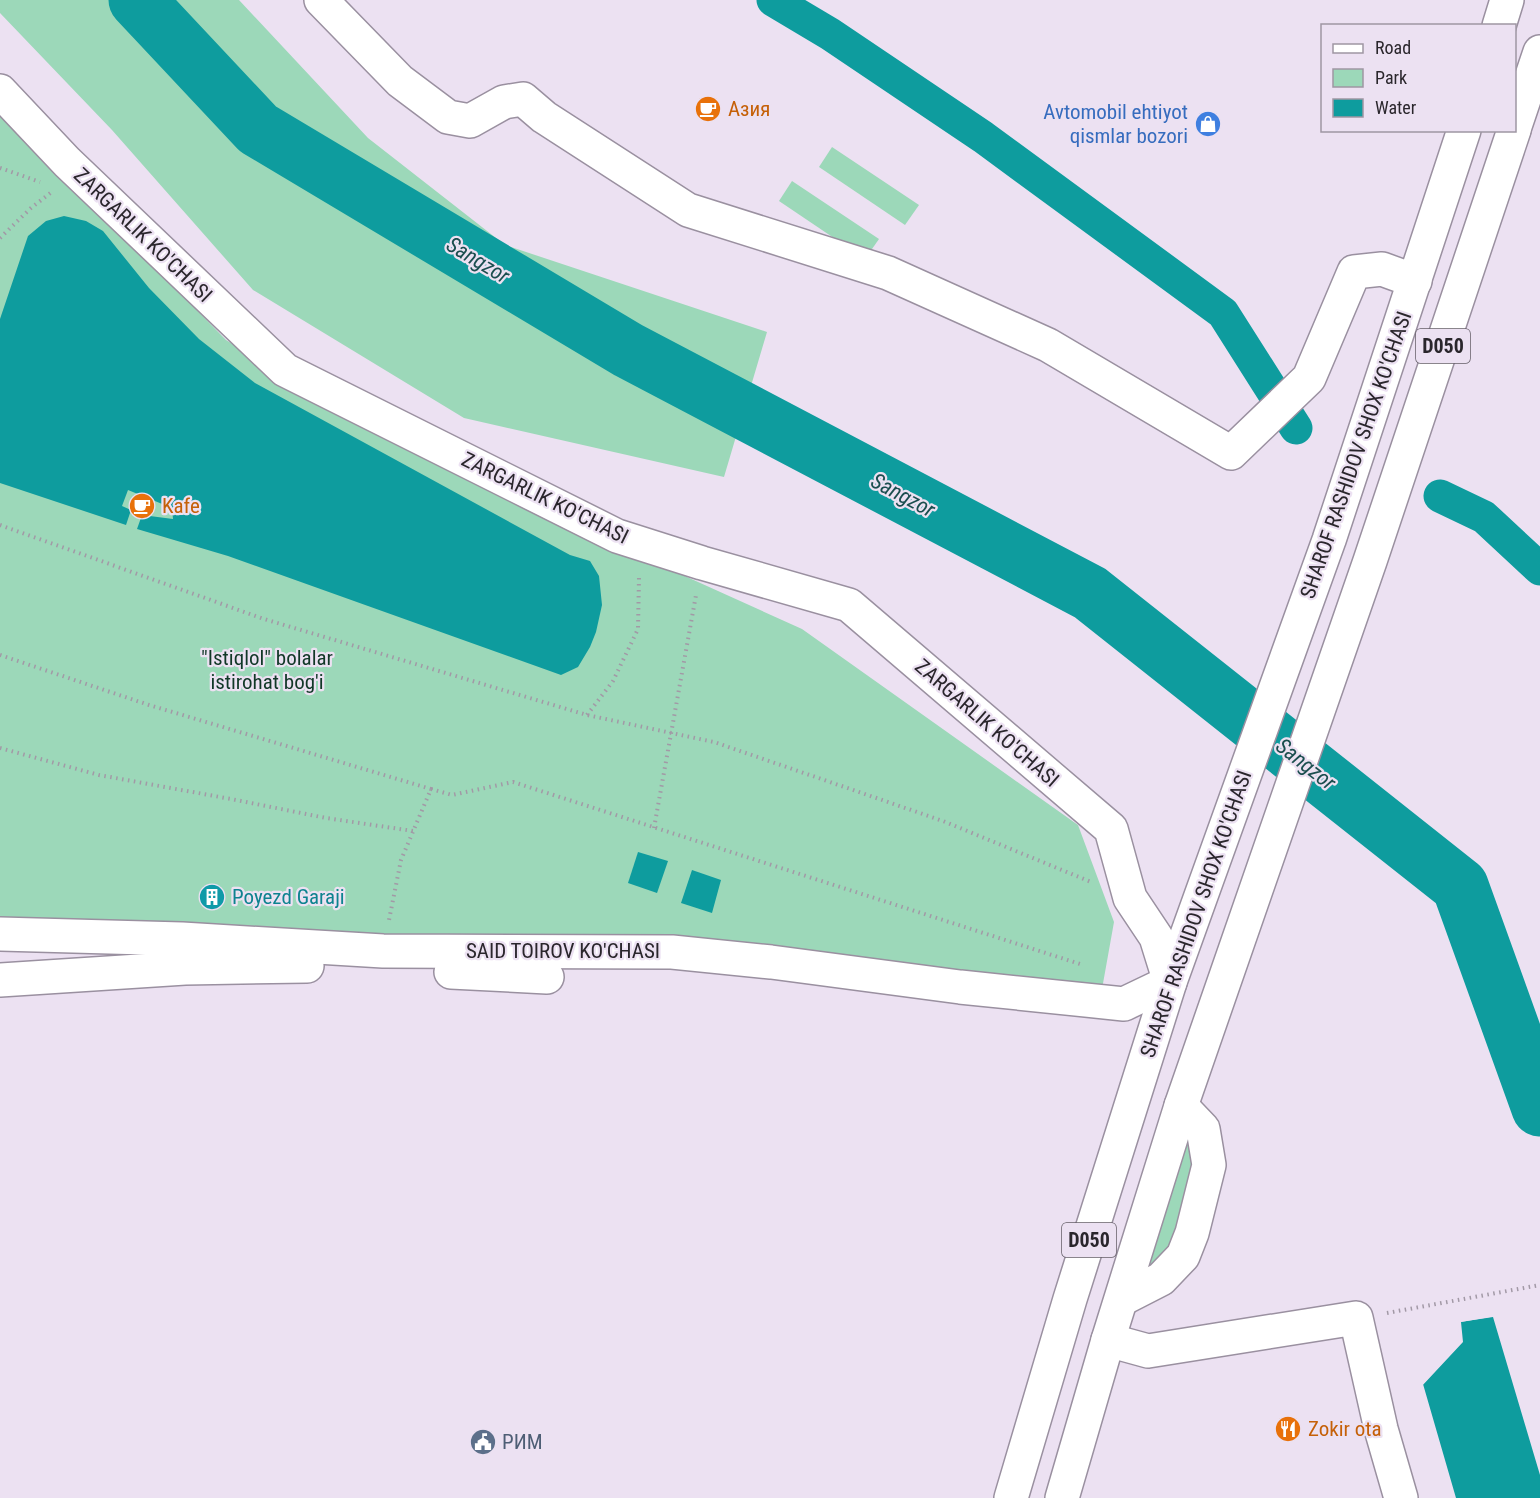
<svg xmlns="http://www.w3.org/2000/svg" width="1540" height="1498" viewBox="0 0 1540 1498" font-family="'Roboto Condensed',sans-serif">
	<rect width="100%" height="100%" fill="#ece1f2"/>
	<g fill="#9cd8b9">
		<path d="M 0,0 L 239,0 L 368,138 L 505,245 L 767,332 L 724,477 L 464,418 L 253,290 L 112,130 L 0,13 Z"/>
		<path d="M 0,108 L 226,340 L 305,388 L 534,508 L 802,629 L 1078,825 L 1114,922 L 1102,989 L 0,927 Z"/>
		<path d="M 832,147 L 919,205 L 905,225 L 819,167 Z"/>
		<path d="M 792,181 L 879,239 L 865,259 L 779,201 Z"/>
		<path d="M 1183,1133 L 1198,1155 L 1169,1254 L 1145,1267 Z"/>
	</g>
	<g fill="#0e9c9e">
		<path d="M 64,216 L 86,221 L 103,231 L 149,288 L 199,339 L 255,383 L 570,555 L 590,561 L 599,576 L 602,605 L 596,632 L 590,647 L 578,667 L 561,675 L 228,556 L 137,529 L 142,515 L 173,519 L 172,508 L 128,490 L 122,506 L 131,510 L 126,525 L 0,483 L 0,319 L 28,236 L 46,221 Z"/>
		<path d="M 638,852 L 668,861 L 657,893 L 628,883 Z"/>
		<path d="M 692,870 L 721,880 L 712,913 L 681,903 Z"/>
		<path d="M 1493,1317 L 1540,1475 L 1540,1498 L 1456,1498 L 1423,1384 L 1462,1342 L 1460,1322 Z"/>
	</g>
	<path fill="#ece1f2" d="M 1493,1314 L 1496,1316 L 1461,1322 L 1463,1342 L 1421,1387 L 1421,1382 L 1459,1341 L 1458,1320 Z"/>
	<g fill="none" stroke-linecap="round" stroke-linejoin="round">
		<g stroke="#0e9c9e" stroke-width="33">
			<path d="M 773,0 L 830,34 L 983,137 L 1223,313 L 1296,428"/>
			<path d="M 1440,496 L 1484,517 L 1540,569"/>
		</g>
		<path stroke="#0e9c9e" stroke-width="57" d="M 137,0 L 258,129 L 628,350 L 1090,593 L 1460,886 L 1540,1108"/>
		<g stroke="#9a90a0" stroke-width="36">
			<g id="minor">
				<path d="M 321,0 L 400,81 L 448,117 L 470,121 L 504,102 L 523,99 L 544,117 L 688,210 L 888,273 L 1048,345 L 1231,453 L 1309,378 L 1354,272 L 1382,269 L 1415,281"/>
				<path d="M 0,91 L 67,162 L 285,370 L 617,536 L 702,563 L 849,605 L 1111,829 L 1130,898 L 1156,937 L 1170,982 L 1124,1004 L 960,987 L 771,962 L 672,952 L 383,951 L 182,939 L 0,934"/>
				<path d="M 451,972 L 547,977"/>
				<path d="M 0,980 L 185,968 L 307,966"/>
				<path d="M 1122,1299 L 1161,1279 L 1183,1256 L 1192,1233 L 1209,1165 L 1203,1129 L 1181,1106"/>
				<path d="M 1108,1340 L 1148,1351 L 1356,1318 L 1381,1429 L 1401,1498"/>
			</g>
		</g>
		<g stroke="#9a90a0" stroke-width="36">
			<g id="major">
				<path d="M 1499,26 L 1507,0"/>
				<path d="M 1514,129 L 1540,52"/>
				<path d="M 1011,1498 L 1070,1299 L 1170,982 L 1329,540 L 1464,130"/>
				<path d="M 1062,1498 L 1108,1340 L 1181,1106 L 1370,561 L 1514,130"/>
			</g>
		</g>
		<g stroke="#a299a6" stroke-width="4" stroke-dasharray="1.5 4.5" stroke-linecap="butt">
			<path d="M 0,168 L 40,182"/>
			<path d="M 0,238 L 31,208 L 53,191"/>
			<path d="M 0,525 L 264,619 L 587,715 L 714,742 L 943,821 L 1091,882"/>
			<path d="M 0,655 L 149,705 L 431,789 L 401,860 L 389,920"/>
			<path d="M 587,715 L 613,681 L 638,629 L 639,577"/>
			<path d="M 0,748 L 99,775 L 231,799 L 326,818 L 413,831"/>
			<path d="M 431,789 L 452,795 L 513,782 L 1080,964"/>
			<path d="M 654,828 L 696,595"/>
			<path d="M 1387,1313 L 1540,1285"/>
		</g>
		<use href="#minor" stroke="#fff" stroke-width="33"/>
		<use href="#major" stroke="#fff" stroke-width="33"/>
	</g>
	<defs>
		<g id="cafe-disc" transform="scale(1.35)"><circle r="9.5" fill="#e8710a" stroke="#ece1f2"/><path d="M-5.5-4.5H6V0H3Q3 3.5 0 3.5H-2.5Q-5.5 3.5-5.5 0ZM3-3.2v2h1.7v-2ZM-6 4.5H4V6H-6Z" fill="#fff"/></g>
		<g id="shop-disc" transform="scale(1.35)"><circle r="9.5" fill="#3f7fe0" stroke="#ece1f2"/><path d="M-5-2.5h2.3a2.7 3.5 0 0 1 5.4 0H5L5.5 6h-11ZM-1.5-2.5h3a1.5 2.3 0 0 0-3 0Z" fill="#fff"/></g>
		<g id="building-disc" transform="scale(1.35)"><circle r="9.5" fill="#0f9aa8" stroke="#ece1f2"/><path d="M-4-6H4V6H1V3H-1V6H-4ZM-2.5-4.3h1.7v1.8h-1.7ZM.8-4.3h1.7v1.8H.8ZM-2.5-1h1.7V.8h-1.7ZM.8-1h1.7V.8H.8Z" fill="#fff"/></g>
		<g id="restaurant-disc" transform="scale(1.35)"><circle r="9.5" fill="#e8710a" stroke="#ece1f2"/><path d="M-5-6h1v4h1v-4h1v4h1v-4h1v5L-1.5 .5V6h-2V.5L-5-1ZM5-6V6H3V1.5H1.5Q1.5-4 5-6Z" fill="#fff"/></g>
		<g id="civic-disc" transform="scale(1.35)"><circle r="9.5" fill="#5c6f8a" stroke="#ece1f2"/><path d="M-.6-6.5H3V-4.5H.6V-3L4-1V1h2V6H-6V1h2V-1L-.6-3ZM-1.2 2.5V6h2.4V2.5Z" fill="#fff"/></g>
	</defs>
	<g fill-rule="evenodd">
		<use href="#cafe-disc" x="708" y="109"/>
		<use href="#shop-disc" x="1208" y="124"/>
		<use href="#cafe-disc" x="142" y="506"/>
		<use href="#building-disc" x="212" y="897"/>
		<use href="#restaurant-disc" x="1288" y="1429"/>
		<use href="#civic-disc" x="483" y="1442"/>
	</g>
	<g text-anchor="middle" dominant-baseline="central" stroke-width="4.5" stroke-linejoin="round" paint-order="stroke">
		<g fill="#ece1f2" stroke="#645e67" stroke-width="1.5">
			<rect x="1416" y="329" width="54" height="34" rx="4.5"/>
			<rect x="1062" y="1223" width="54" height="34" rx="4.5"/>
		</g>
		<g font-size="20" font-weight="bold" fill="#2a262c">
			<text x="1443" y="346">D050</text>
			<text x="1089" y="1240">D050</text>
		</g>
		<g font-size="21" fill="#c56008" stroke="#ece1f2" text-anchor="start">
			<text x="728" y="109">Азия</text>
			<text x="162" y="506">Kafe</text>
			<text x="1308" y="1429">Zokir ota</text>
		</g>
		<g font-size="21" fill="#366cbe" stroke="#ece1f2" text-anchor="end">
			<text x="1188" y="112">Avtomobil ehtiyot<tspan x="1188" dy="24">qismlar bozori</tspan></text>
		</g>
		<g font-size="21" fill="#2a262c" stroke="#ece1f2">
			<text transform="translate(143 235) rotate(44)">ZARGARLIK KO'CHASI</text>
			<text transform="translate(1356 455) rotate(-71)">SHAROF RASHIDOV SHOX KO'CHASI</text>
			<text transform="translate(545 498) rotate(26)">ZARGARLIK KO'CHASI</text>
			<text transform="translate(987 723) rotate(41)">ZARGARLIK KO'CHASI</text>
			<text transform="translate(1196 914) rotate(-71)">SHAROF RASHIDOV SHOX KO'CHASI</text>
			<text x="563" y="951">SAID TOIROV KO'CHASI</text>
		</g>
		<g font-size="21" fill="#113827" stroke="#ece1f2">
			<text x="267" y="658">"Istiqlol" bolalar<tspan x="267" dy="24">istirohat bog'i</tspan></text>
		</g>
		<g font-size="21" fill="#0d838f" stroke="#ece1f2" text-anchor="start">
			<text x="232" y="897">Poyezd Garaji</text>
		</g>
		<g font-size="21" fill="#4e5e75" stroke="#ece1f2" text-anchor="start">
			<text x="502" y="1442">РИМ</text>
		</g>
		<g font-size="22" font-style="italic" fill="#1b4e4f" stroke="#ece1f2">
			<text transform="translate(478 260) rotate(31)">Sangzor</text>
			<text transform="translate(903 495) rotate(28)">Sangzor</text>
			<text transform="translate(1306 764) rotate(38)">Sangzor</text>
		</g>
	</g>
	<rect x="1321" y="24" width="195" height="108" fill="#ece1f2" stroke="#9e96a3" stroke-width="1.5"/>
	<rect x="1333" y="44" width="30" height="9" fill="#ffffff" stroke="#9e96a3" stroke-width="1.5"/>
	<text x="1375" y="54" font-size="18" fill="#2a262c">Road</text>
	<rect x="1333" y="69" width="30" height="18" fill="#9cd8b9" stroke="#9e96a3" stroke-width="1.5"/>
	<text x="1375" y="84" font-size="18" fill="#2a262c">Park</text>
	<rect x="1333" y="99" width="30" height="18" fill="#0e9c9e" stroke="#9e96a3" stroke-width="1.5"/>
	<text x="1375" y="114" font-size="18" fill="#2a262c">Water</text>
</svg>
